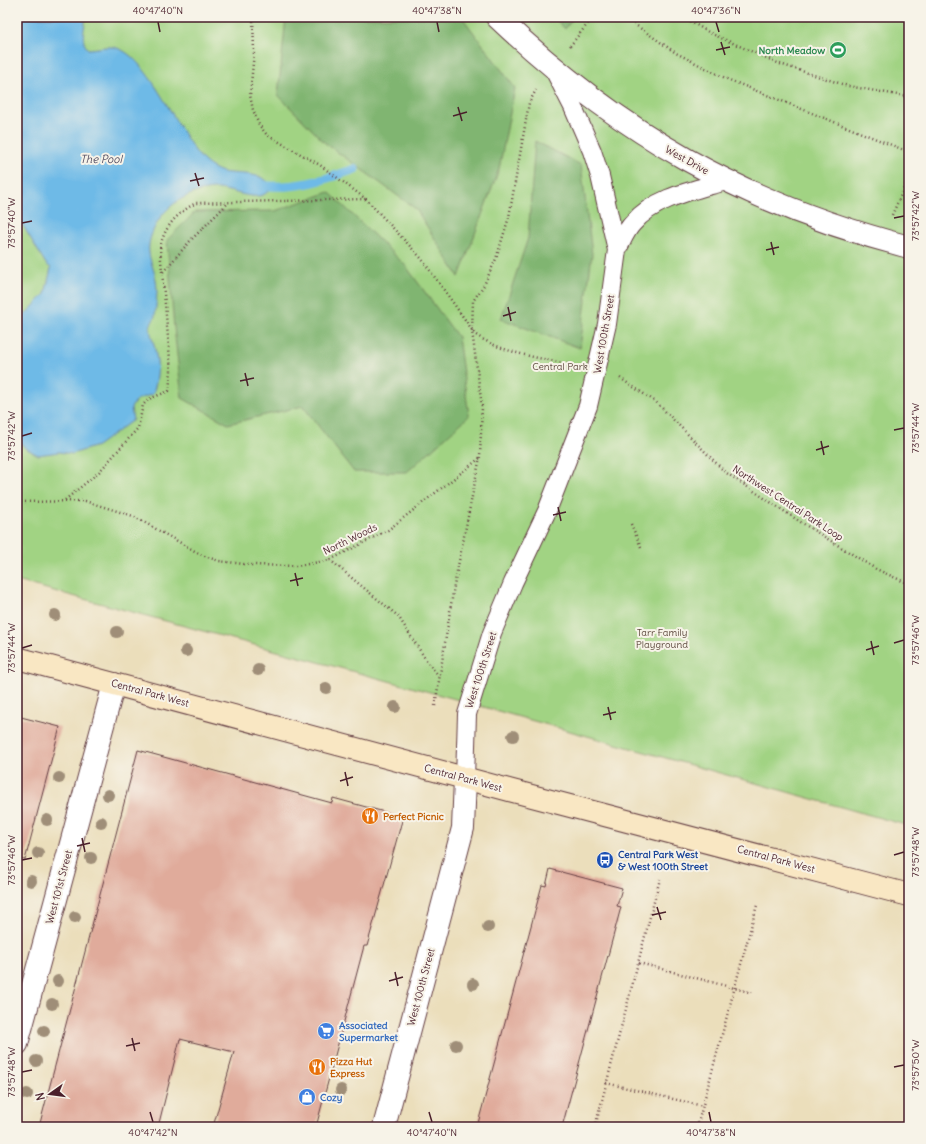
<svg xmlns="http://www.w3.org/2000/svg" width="926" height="1144" viewBox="0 0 926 1144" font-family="Delius,sans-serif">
	<rect width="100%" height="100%" fill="#f7f3e8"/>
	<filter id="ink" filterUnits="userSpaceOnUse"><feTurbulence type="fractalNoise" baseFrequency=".025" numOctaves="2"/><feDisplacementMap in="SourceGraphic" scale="8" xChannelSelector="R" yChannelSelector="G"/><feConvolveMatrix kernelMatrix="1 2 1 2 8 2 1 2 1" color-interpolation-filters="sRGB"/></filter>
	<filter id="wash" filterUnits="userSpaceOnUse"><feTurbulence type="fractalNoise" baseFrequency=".012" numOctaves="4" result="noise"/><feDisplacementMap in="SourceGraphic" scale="16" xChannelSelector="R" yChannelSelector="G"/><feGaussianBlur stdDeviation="0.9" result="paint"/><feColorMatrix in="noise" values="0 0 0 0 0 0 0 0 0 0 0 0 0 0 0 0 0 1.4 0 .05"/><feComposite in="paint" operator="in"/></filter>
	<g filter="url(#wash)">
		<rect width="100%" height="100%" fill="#ebdebb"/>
		<path fill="#a1d383" stroke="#767957" d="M 17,17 L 909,17 L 909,826 L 448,697 L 17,581 Z"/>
		<g fill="#80b571" stroke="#656a4e">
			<path d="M 286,17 L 462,17 L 515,88 L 499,169 L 459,277 L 416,209 L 325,143 L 278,95 Z"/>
			<path d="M 553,17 L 574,17 L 565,29 Z"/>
			<path d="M 535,141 L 581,165 L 592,254 L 580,348 L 501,319 L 528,238 Z"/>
			<path d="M 329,192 L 405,265 L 458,337 L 469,416 L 407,472 L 354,472 L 303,406 L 228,424 L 182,398 L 174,328 L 167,240 L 195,212 L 275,211 Z"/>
		</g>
		<path fill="#6ebae7" stroke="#5c6c89" d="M 17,17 L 85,17 C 86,27 79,40 88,49 C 96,49 105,46 112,47 C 147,50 179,137 203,160 C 208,165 216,170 223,172 C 237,175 265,171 271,187 C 262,207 231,188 215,189 C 192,190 168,203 157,223 C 139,255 156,261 157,290 C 157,294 156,310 155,315 C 155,320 150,323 150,328 C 151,337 155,346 156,355 C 159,368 157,381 153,394 L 136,400 L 131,408 L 133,420 L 97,446 L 72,454 L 59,452 L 38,455 L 25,448 L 17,438 L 17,323 L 45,294 L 51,268 L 46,264 L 22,224 L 17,211 Z"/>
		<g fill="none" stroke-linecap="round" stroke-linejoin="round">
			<path stroke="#6ebae7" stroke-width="9" d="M 259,185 C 294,190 324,180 355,169"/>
		</g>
		<g id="blocks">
			<g fill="#e0ab9b">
				<path d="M 17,716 L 60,727 L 25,860 L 17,859 Z"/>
				<path d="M 138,750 L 332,803 L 333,798 L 403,817 L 367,946 L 364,946 L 316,1127 L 213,1127 L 234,1052 L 180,1039 L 158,1127 L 39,1127 Z"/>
				<path d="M 550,869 L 622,888 L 617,906 L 621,907 L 562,1127 L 477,1127 L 542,885 L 546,886 Z"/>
			</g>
		</g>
	</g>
	<g filter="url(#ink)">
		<use href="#blocks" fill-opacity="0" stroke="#623c41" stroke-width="1"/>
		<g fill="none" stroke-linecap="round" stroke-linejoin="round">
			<g stroke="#623c41" stroke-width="20">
				<g id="lane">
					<path d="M 617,250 C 622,241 626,230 633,223 C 655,197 695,190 726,181"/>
					<path d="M 465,779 L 467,714 L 492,633 L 513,583 L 547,511 L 588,406 L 607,324 L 617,250 L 600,176 L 592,151 L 573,107 L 553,68"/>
				</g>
			</g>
			<g stroke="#623c41" stroke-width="24">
				<g id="street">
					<path d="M 497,17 C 620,134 744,204 909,247"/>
					<path d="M 17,1044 L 114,684"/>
					<path d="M 384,1127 L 463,828 L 465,779"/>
				</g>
			</g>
			<g stroke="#623c41" stroke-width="24">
				<path id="secondary" d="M 17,658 L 509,790 L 909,895"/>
			</g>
			<g stroke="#623c41" stroke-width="2.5" stroke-dasharray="1 3" stroke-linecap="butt">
				<path d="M 253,17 L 254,52 L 250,95 L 253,110 L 259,125 L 267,135 L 320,165 L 366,199 L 421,258 L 476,335 C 504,354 541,358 573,365"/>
				<path d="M 624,17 L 676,53 L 727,79 L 909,152"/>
				<path d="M 683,17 L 710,33 L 780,64 L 848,86 L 909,97"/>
				<path d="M 570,46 L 593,17"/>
				<path d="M 892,215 L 909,177"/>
				<path d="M 163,272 L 191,240 L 228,203"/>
				<path d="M 620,378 L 656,402 L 725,472 L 799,521 L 876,569 L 909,584"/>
				<path d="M 65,500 L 99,472 L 138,428 L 143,405 L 149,399 L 169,391 L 171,370 L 160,249 C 163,228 177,213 196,203 L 366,199"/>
				<path d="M 17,502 L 85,501 L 133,516 L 202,555 L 219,561 L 252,565 L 297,566 L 330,560 L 388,530 L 480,458"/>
				<path d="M 631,524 L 641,547"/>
				<path d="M 330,560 L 398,616 L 428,663 L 439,676"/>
				<path d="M 435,706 L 454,586 L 480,457 L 482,407 L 472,331 L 473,301 L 484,285 L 496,259 L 509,217 L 529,103 L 536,90"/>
				<path d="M 639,963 L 753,993"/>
				<path d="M 606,1083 L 703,1106"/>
				<path d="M 595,1127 L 660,879"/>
				<path d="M 697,1127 L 757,905"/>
			</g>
			<use href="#lane" stroke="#fff" stroke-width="18"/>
			<use href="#street" stroke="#fff" stroke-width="22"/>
			<use href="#secondary" stroke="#f9e7c3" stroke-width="22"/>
		</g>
		<g fill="#9f8e78">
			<circle cx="55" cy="615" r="6"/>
			<circle cx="117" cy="632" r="6"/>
			<circle cx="186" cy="651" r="6"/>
			<circle cx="258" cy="670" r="6"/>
			<circle cx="326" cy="688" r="6"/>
			<circle cx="395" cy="707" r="6"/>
			<circle cx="513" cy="736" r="6"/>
			<circle cx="59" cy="778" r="6"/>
			<circle cx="108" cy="795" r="6"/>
			<circle cx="47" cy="820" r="6"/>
			<circle cx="101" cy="822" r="6"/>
			<circle cx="38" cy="853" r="6"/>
			<circle cx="91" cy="858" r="6"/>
			<circle cx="31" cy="881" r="6"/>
			<circle cx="75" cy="917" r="6"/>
			<circle cx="488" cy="927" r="6"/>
			<circle cx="58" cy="981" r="6"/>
			<circle cx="473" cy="984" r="6"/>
			<circle cx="52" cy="1004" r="6"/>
			<circle cx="44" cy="1031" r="6"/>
			<circle cx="456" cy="1045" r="6"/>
			<circle cx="36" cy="1061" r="6"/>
			<circle cx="341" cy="1090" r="6"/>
			<circle cx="27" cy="1094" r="6"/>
		</g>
	</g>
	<path fill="none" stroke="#4a1f2b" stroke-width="1.5" d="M 158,22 L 160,32M 437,22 L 439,32M 716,22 L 719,32M 721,42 L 725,55M 716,50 L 730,47M 458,107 L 462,121M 453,116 L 467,112M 195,173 L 199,186M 190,181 L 204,178M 894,218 L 904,216M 22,223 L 32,221M 771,242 L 774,255M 766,250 L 779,247M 508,307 L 511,321M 503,316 L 516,312M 245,373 L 248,386M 240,381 L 254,378M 894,430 L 904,428M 22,436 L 32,433M 821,441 L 824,455M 816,450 L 829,446M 558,507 L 561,521M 553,515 L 566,512M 295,573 L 298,586M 290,581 L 303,578M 871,641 L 874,655M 894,643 L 904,640M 22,648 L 32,645M 866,650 L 879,646M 608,707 L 611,720M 603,715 L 616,712M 345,772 L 348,786M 340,781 L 353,777M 82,838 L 85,852M 77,846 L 90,843M 894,855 L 904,852M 22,860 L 32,858M 657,907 L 661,920M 652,915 L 666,912M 395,972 L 398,986M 389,981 L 403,977M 132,1038 L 135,1051M 126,1046 L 140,1043M 894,1067 L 904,1065M 22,1072 L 32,1070M 150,1112 L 153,1122M 429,1112 L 432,1122M 709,1112 L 711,1122"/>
	<defs>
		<g id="stadium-disc" transform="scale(0.9)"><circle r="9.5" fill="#2e9e5b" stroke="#f7f3e8"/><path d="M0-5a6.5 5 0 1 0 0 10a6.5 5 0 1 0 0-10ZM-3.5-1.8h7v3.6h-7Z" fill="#fff"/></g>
		<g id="restaurant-disc" transform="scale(0.9)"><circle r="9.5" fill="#e8710a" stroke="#f7f3e8"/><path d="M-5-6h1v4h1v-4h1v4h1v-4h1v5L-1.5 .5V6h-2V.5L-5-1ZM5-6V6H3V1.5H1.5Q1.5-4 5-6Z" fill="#fff"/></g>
		<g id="bus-disc" transform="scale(0.9)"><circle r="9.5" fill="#1a4fb4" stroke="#f7f3e8"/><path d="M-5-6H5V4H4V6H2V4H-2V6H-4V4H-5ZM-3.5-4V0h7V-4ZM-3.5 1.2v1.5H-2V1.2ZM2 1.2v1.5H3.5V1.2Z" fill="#fff"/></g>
		<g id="supermarket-disc" transform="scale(0.9)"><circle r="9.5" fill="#3f7fe0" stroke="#f7f3e8"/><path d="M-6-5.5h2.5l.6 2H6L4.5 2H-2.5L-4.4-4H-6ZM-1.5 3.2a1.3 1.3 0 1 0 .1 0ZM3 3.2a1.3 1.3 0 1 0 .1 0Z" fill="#fff"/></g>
		<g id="shop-disc" transform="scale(0.9)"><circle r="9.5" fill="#3f7fe0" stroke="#f7f3e8"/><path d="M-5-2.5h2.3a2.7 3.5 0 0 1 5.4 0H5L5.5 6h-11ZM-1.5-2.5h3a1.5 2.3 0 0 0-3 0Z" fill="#fff"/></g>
	</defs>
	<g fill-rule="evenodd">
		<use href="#stadium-disc" x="838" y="50"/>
		<use href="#restaurant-disc" x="370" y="816"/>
		<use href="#bus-disc" x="605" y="860"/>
		<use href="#supermarket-disc" x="326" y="1031"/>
		<use href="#restaurant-disc" x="317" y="1067"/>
		<use href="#shop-disc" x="307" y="1097"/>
	</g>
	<g text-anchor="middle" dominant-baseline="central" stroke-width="4" stroke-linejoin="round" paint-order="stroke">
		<g font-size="10" font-weight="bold" fill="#27864d" stroke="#f7f3e8" text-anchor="end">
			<text x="825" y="50">North Meadow</text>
		</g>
		<g font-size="10" fill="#4a1f2b" stroke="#f7f3e8">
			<text transform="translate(687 160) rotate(29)">West Drive</text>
			<text transform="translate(604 334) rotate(-80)">West 100th Street</text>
			<text transform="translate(788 503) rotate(33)">Northwest Central Park Loop</text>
			<text transform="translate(350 539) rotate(-26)">North Woods</text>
			<text transform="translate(481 670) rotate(-72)">West 100th Street</text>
			<text transform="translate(150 693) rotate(15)">Central Park West</text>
			<text transform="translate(463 778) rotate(15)">Central Park West</text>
			<text transform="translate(776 859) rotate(15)">Central Park West</text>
			<text transform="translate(59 887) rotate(-75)">West 101st Street</text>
			<text transform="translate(421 987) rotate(-75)">West 100th Street</text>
		</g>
		<g font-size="10" fill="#604c41" stroke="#f7f3e8">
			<text x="560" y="366">Central Park</text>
			<text x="662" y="632">Tarr Family<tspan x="662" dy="12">Playground</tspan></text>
		</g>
		<g font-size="10" font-weight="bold" fill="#c56008" stroke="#f7f3e8" text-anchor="start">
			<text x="383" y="816">Perfect Picnic</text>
			<text x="330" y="1061">Pizza Hut<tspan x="330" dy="12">Express</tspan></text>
		</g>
		<g font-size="10" font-weight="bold" fill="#164399" stroke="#f7f3e8" text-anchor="start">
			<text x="618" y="854">Central Park West<tspan x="618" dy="12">&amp; West 100th Street</tspan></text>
		</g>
		<g font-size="10" font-weight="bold" fill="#366cbe" stroke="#f7f3e8" text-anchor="start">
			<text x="339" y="1025">Associated<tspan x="339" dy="12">Supermarket</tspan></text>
			<text x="320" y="1097">Cozy</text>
		</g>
		<g font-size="11" font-style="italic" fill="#554e63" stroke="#f7f3e8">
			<text x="101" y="159">The Pool</text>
		</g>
	</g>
	<rect width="926" height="1144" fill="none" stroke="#f7f3e8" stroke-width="44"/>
	<g transform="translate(50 1094) rotate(256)" stroke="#f7f3e8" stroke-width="3" paint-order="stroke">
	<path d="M0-3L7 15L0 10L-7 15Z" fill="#4a1f2b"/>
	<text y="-6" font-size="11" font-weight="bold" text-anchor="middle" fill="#4a1f2b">N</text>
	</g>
	<rect x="22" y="22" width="882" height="1100" fill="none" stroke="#4a1f2b" stroke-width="1.5"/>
	<g font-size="10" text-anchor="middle" fill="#4a1f2b">
		<text x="158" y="14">40°47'40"N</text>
		<text x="437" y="14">40°47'38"N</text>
		<text x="716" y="14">40°47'36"N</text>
		<text transform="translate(915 216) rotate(-90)" y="4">73°57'42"W</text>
		<text transform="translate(11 223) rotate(-90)" y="4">73°57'40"W</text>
		<text transform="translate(915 428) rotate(-90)" y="4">73°57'44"W</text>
		<text transform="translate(11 436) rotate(-90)" y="4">73°57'42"W</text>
		<text transform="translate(915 640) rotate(-90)" y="4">73°57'46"W</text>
		<text transform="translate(11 648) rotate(-90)" y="4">73°57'44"W</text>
		<text transform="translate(915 852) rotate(-90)" y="4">73°57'48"W</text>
		<text transform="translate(11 860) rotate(-90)" y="4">73°57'46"W</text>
		<text transform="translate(915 1065) rotate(-90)" y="4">73°57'50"W</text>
		<text transform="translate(11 1072) rotate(-90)" y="4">73°57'48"W</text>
		<text x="153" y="1136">40°47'42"N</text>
		<text x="432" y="1136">40°47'40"N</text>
		<text x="711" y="1136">40°47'38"N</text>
	</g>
</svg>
